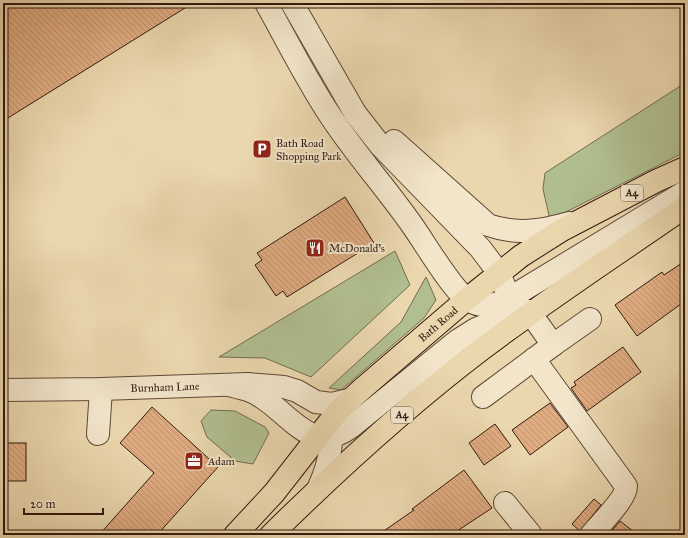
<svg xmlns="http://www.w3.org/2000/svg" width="688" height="538" viewBox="0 0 688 538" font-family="'IM FELL Great Primer',serif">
	<defs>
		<pattern id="building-back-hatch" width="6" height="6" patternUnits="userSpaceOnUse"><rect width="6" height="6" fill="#e0ac82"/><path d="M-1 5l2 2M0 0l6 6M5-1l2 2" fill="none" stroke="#c1936f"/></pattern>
	</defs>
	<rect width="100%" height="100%" fill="#ebd7ae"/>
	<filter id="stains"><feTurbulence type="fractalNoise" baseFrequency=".005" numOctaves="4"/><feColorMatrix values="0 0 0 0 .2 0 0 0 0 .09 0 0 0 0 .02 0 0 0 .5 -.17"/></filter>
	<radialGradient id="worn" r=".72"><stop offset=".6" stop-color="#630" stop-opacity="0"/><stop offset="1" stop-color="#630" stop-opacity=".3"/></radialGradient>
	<g fill="#b1bf90" stroke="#716c50">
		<path d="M 685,83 L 685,152 L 550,220 L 543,189 L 545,173 Z"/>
		<path d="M 395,251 L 410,285 L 311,377 L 265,358 L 219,357 Z"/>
		<path d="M 426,277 L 436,300 L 424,318 L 341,390 L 329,388 L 401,322 Z"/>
		<path d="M 211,410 L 235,411 L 265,427 L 269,433 L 253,464 L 235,461 L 207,437 L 201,421 Z"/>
	</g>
	<g fill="url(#building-back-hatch)" stroke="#31190f">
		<path d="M 3,3 L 193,3 L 3,121 Z"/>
		<path d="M 345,197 L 374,243 L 287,297 L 283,291 L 276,296 L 255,265 L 262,260 L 257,253 Z"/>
		<path d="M 685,261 L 685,301 L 637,336 L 615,305 L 662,272 L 664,275 Z"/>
		<path d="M 623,347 L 641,372 L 587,411 L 571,388 L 576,385 L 574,382 Z"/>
		<path d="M 550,403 L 568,427 L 530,455 L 512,430 Z"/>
		<path d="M 152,407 L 218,467 L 157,535 L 99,535 L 154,473 L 120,443 Z"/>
		<path d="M 495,424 L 511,446 L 484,465 L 469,443 Z"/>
		<rect x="3" y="443" width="23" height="38"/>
		<path d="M 464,470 L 492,508 L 451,535 L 378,535 L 414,510 L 412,509 Z"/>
		<path d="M 594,499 L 601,505 L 580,531 L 572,524 Z"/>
		<path d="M 620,521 L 638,535 L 608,535 Z"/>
	</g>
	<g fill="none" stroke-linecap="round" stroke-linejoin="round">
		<g stroke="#604837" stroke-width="24">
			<g id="street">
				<path d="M 266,3 C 285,37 303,73 324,106 C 350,148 384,185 412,225 C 425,243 452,290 468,300 C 482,309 494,305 508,299 L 685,192"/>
				<path d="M 292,3 L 355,113 L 380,145 L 480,248 L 499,273 L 506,290"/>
				<path d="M 394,141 L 488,225 C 516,235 541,231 569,223"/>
				<path d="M 553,345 L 590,319"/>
				<path d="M 534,359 L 626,486 C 627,498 599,525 591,535"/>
				<path d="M 229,385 C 241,388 252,390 263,398 C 292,417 313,455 351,427 L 457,341 L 476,329 L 525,310"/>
				<path id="s1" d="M 3,390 L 101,389 L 248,384 L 284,387 L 297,391 L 316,402 L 332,404 L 349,400"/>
				<path d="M 483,397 L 553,345 L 531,314"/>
				<path d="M 98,434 L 101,389"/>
				<path d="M 318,489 C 328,468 333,448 331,424"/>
				<path d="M 505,503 L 531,535"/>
			</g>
		</g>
		<g stroke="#31190f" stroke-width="24">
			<g id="primary">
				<path id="s2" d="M 235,535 L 274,493 L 338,411 L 362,389 L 467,299 L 521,256 L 562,230 L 656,181 L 685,168"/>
				<path d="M 271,535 C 338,469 407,406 482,349 C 548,299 617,254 685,207"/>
			</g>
		</g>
		<use href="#street" stroke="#f2e5ca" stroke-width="22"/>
		<use href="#primary" stroke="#ebd7ae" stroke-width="22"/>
	</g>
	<defs>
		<g id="parking-square" transform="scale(1)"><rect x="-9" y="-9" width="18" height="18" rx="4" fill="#8f2418" stroke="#f2e5ca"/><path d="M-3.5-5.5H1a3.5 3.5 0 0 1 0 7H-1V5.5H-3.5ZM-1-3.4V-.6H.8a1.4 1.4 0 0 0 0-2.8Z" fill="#fff"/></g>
		<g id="restaurant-square" transform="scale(1)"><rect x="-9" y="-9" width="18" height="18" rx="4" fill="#8f2418" stroke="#f2e5ca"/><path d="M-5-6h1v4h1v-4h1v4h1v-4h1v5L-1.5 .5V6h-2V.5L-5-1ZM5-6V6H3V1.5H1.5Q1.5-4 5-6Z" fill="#fff"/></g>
		<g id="office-square" transform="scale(1)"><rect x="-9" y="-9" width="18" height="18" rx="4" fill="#8f2418" stroke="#f2e5ca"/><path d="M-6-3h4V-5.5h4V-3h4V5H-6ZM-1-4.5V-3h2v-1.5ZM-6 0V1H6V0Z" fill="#fff"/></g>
	</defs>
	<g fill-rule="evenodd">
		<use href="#parking-square" x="262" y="149"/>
		<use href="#restaurant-square" x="315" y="248"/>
		<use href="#office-square" x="194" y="461"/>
	</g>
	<g text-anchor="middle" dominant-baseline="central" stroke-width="4" stroke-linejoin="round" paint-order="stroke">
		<g fill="#f2e5ca" stroke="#6b5647" stroke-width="1">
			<rect x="621" y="185" width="22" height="16" rx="3"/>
			<rect x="391" y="407" width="22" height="16" rx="3"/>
		</g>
		<g font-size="10" font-weight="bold" fill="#31190f">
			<text x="632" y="193">A4</text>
			<text x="402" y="415">A4</text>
		</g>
		<g font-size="11" fill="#31190f" stroke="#f2e5ca" text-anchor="start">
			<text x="276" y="143">Bath Road<tspan x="276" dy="13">Shopping Park</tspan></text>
			<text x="329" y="248">McDonald's</text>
			<text x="208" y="461">Adam</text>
		</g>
		<g font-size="11" fill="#31190f" stroke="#f2e5ca">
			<text stroke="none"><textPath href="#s2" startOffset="294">Bath Road</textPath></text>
			<text stroke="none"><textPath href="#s1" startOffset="162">Burnham Lane</textPath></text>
		</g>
	</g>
	<rect width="688" height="538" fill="none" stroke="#ebd7ae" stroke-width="16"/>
	<rect x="4" y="4" width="680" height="530" fill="none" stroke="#31190f" stroke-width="2"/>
	<rect x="8" y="8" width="672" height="522" fill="none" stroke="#31190f"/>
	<path d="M24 508v6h79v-6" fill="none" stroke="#31190f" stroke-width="2"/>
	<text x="30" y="508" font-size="12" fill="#31190f" stroke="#f2e5ca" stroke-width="3" paint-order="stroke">20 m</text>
	<rect width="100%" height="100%" filter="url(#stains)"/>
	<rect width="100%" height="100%" fill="url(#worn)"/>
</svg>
